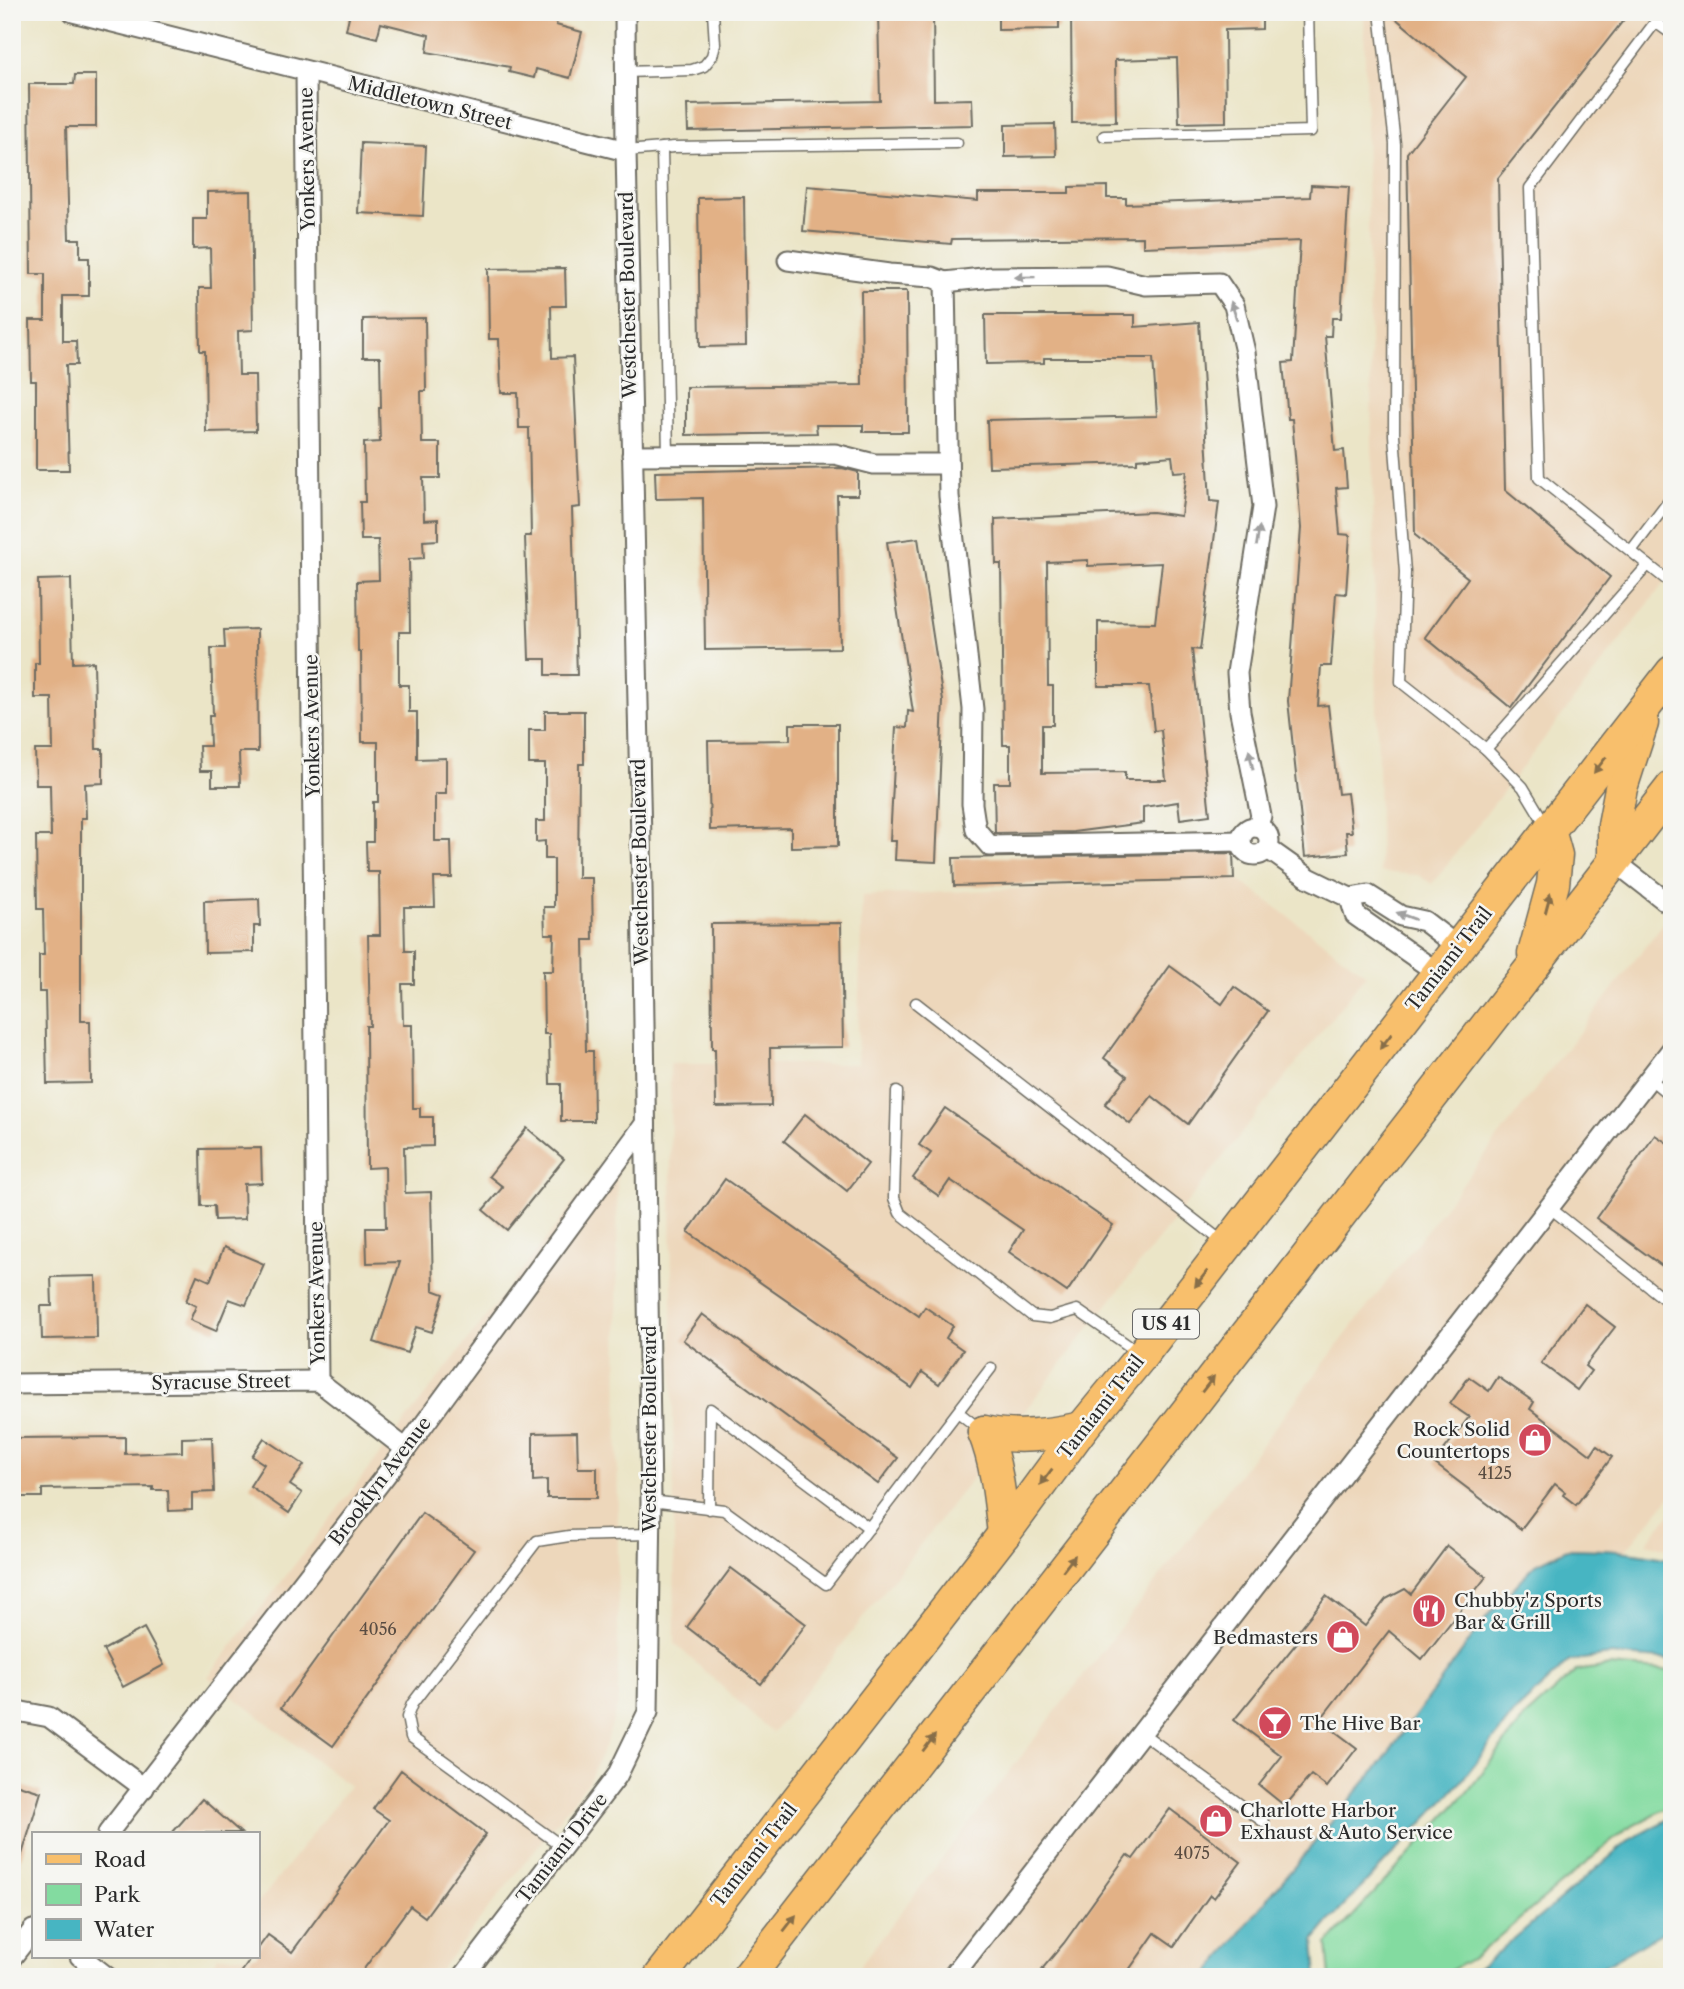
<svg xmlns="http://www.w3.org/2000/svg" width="1684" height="1989" viewBox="0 0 1684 1989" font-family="'Libre Caslon Text',serif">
	<rect width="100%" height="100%" fill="#f6f6f2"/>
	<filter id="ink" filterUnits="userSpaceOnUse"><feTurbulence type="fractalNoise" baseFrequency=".0143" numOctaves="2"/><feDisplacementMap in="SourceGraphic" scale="14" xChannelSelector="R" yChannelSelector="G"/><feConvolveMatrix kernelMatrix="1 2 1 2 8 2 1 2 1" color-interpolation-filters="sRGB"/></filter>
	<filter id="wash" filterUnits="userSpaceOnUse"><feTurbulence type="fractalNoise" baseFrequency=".00686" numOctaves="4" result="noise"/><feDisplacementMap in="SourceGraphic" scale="28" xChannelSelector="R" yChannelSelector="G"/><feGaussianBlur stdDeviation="1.57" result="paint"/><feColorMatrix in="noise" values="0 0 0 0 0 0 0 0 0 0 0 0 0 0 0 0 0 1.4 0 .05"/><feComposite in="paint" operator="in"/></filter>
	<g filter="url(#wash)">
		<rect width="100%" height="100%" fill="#ebe5c7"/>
		<g fill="#edd7bb">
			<path d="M 1364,12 L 1672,12 L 1672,573 L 1432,884 L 1418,875 L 1380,872 Z"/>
			<path d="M 1238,879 L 1366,974 L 773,1733 L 675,1644 L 670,1064 L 857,1064 L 862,896 Z"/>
			<path d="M 1672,912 L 1672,1494 L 1625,1551 L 1603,1549 L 1536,1564 L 1490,1613 L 1381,1763 L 1259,1909 L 1206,1977 L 851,1977 Z"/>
			<path d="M 617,1147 L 618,1703 L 607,1741 L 588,1782 L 435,1977 L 202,1977 L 218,1956 L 257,1956 L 257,1905 L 349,1786 L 208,1677 Z"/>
			<path d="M 1672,1512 L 1672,1549 L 1646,1543 Z"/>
		</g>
		<path fill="#83dba0" stroke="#578366" stroke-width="2" d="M 1610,1666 L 1672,1671 L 1672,1805 L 1625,1830 L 1475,1957 L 1439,1977 L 1330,1977 L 1327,1944 L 1468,1791 L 1524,1718 L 1576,1671 Z"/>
		<g fill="#47b5c2" stroke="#397076" stroke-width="2">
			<path d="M 1567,1549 C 1603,1549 1637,1551 1672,1560 L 1672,1660 L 1610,1655 L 1570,1661 L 1515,1712 L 1459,1784 L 1329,1922 L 1314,1940 L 1317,1977 L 1206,1977 L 1259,1909 L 1381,1763 L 1490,1613 L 1536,1564 Z"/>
			<path d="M 1672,1817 L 1672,1927 L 1584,1977 L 1461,1977 L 1482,1966 L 1631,1839 Z"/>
		</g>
		<g id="blocks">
			<g fill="#e2b186" fill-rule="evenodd">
				<path d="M 350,12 L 559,12 L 556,25 L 582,32 L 570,78 L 536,69 L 534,78 L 509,72 L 510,67 L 427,52 L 429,35 L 381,23 L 377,38 L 346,30 Z"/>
				<path d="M 878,12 L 933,12 L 934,100 L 972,99 L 973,125 L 688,131 L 687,105 L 880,101 Z"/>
				<path d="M 998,12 L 1059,12 L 1059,29 L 998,30 Z"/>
				<path d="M 1071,12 L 1262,12 L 1262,29 L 1225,30 L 1226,122 L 1179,123 L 1177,58 L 1115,60 L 1116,122 L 1072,123 Z"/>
				<path d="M 1388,12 L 1630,12 L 1498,178 L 1505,490 L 1610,577 L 1511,708 L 1425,637 L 1468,578 L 1415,535 L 1407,153 L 1466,77 Z"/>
				<path d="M 75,75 L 96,75 L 96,127 L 66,127 L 69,239 L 80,239 L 80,258 L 89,258 L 89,296 L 63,296 L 63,341 L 76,341 L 77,365 L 66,365 L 69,470 L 36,470 L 36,381 L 31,381 L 30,320 L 45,320 L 45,274 L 31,274 L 29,84 L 74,84 Z"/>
				<path d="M 1055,124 L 1056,156 L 1005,157 L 1005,125 Z"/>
				<path d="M 361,143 L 426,146 L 423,216 L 358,213 Z"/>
				<path d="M 1311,185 L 1349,187 L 1341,318 L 1332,318 L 1331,336 L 1325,336 L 1335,451 L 1344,450 L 1347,487 L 1336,488 L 1340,534 L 1350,535 L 1346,594 L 1336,593 L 1331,666 L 1321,666 L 1318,706 L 1328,705 L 1338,794 L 1347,793 L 1352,832 L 1346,832 L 1348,853 L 1305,857 L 1288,701 L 1301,528 L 1292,419 L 1288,419 L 1283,363 L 1293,362 L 1300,241 L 1143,247 L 1143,237 L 952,239 L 951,244 L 803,231 L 807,186 L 978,201 L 978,193 L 1069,193 L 1069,187 L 1107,186 L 1107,198 L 1126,198 L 1126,204 L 1310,197 Z"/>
				<path d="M 251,191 L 253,330 L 238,331 L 239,375 L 255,375 L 256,431 L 206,432 L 205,351 L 200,351 L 199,288 L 211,288 L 210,248 L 193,249 L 193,219 L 207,219 L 207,192 Z"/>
				<path d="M 744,197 L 746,346 L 700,347 L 698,198 Z"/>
				<path d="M 565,268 L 566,306 L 551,306 L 552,358 L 573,357 L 580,507 L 572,508 L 577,675 L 546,675 L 546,659 L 529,659 L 525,536 L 531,536 L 529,428 L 519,428 L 518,393 L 501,393 L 499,339 L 489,339 L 488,269 Z"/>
				<path d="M 861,291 L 907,291 L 908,432 L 863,432 L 863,425 L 816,425 L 817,433 L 686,435 L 686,387 L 862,385 Z"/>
				<path d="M 985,315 L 1135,315 L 1135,327 L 1199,322 L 1210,501 L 1219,502 L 1200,650 L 1192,649 L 1210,815 L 1180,819 L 1178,802 L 1143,807 L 1143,823 L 1073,832 L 995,833 L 994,783 L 1010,783 L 1010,745 L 1003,745 L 1001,564 L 996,564 L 995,519 L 1152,512 L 1181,516 L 1187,471 L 1174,472 L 1172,456 L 1137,459 L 1137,463 L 989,467 L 987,420 L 1157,416 L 1153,358 L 1044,358 L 1044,363 L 986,364 ZM 1088,560 L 1088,566 L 1162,563 L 1155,623 L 1098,622 L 1098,686 L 1149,686 L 1154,731 L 1161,730 L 1166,780 L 1125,780 L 1125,772 L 1042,773 L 1042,725 L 1053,725 L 1053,686 L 1048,686 L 1047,562 Z"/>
				<path d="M 425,318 L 426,391 L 421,391 L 422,443 L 440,443 L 440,478 L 423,478 L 424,520 L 438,519 L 438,540 L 423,541 L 424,558 L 409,559 L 410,632 L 399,632 L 399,685 L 409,685 L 409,712 L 417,712 L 417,759 L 446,758 L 446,794 L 435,794 L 435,841 L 451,841 L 452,878 L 434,878 L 435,907 L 404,907 L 405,951 L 414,951 L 414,984 L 402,984 L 403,1025 L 412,1025 L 413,1108 L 420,1108 L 420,1117 L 433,1117 L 433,1146 L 404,1147 L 405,1193 L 431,1192 L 433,1290 L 444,1294 L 432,1332 L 416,1327 L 407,1353 L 374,1342 L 400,1262 L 367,1263 L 366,1228 L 386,1228 L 385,1167 L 367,1168 L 366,1026 L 370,1026 L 368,935 L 380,935 L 379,872 L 367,872 L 366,842 L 373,842 L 373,802 L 378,802 L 378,742 L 362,742 L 361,652 L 358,652 L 357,581 L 379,580 L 378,540 L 361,540 L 360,502 L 365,502 L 364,443 L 380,442 L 379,408 L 381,408 L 380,357 L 363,357 L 363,319 Z"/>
				<path d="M 842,468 L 858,472 L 858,495 L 837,495 L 840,648 L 705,650 L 703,498 L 656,499 L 655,472 Z"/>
				<path d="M 918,538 L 943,701 L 936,862 L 895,860 L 896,841 L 890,841 L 896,727 L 907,728 L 908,711 L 913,712 L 887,542 Z"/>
				<path d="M 71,579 L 73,663 L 94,662 L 96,749 L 103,749 L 103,783 L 85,784 L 86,818 L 81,818 L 81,1021 L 90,1021 L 91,1083 L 47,1084 L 45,992 L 39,992 L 39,955 L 44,955 L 43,909 L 37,909 L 36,836 L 51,836 L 50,785 L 36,785 L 35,750 L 53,750 L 52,698 L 35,698 L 35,663 L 39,663 L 38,580 Z"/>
				<path d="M 257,629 L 258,752 L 239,752 L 240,786 L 212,786 L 212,771 L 200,771 L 199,746 L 210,746 L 209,716 L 213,716 L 211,648 L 225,648 L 224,630 Z"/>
				<path d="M 545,711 L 584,711 L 584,764 L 579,764 L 578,878 L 592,878 L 593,940 L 584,940 L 586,1051 L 593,1051 L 594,1121 L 561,1121 L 561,1084 L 550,1084 L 549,1034 L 544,1034 L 543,971 L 553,971 L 554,934 L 545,934 L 544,907 L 554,907 L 554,859 L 545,859 L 545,841 L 536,842 L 536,821 L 545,821 L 545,764 L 529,764 L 529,730 L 545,730 Z"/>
				<path d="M 790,724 L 838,724 L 838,846 L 791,847 L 791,828 L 710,830 L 708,741 L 790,740 Z"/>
				<path d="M 1233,853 L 1234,879 L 954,886 L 953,858 Z"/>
				<path d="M 259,899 L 260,926 L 254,926 L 254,952 L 205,953 L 204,901 Z"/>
				<path d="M 841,923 L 843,1047 L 770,1048 L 771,1106 L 716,1107 L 715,1049 L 712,1049 L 711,924 Z"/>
				<path d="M 1170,966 L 1222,1004 L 1234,987 L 1268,1011 L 1188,1124 L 1152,1096 L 1130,1124 L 1105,1104 L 1127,1076 L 1104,1058 Z"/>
				<path d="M 945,1108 L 1113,1225 L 1067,1292 L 1009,1252 L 1023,1230 L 950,1180 L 939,1196 L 913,1178 L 931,1153 L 919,1145 Z"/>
				<path d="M 805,1114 L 868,1164 L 847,1191 L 784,1141 Z"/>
				<path d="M 527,1128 L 564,1159 L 507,1230 L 483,1210 L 503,1187 L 489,1176 Z"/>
				<path d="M 1655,1135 L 1672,1146 L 1672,1273 L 1596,1218 Z"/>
				<path d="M 261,1148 L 262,1183 L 244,1184 L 245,1219 L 215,1220 L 214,1206 L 201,1206 L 200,1149 Z"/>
				<path d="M 725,1179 L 919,1316 L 925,1307 L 953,1326 L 946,1338 L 963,1350 L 939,1384 L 922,1372 L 912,1388 L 688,1232 Z"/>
				<path d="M 224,1247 L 264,1264 L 246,1305 L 229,1299 L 216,1331 L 190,1320 L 196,1306 L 186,1301 L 197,1275 L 210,1281 Z"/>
				<path d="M 96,1276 L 97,1338 L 42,1339 L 41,1306 L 52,1306 L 51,1277 Z"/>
				<path d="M 1585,1304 L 1615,1327 L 1585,1366 L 1591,1371 L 1577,1390 L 1541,1363 Z"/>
				<path d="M 702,1314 L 898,1458 L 878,1484 L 683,1340 Z"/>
				<path d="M 1469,1377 L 1489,1391 L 1498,1377 L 1534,1402 L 1530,1409 L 1591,1455 L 1597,1446 L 1612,1457 L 1576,1505 L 1563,1495 L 1565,1492 L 1555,1484 L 1521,1529 L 1434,1463 L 1469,1417 L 1450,1404 Z"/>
				<path d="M 577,1432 L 578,1468 L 597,1468 L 597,1498 L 547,1498 L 547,1480 L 533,1481 L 533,1433 Z"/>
				<path d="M 125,1437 L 125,1454 L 182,1452 L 182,1438 L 212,1437 L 214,1492 L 192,1493 L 192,1510 L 169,1511 L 168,1490 L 153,1490 L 153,1487 L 42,1489 L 42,1497 L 12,1497 L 12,1438 Z"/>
				<path d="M 264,1438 L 304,1465 L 290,1485 L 302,1493 L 289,1513 L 250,1486 L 264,1464 L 252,1456 Z"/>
				<path d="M 422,1513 L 474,1550 L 333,1746 L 281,1708 Z"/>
				<path d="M 1447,1546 L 1486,1577 L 1422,1659 L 1389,1631 L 1320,1720 L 1357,1748 L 1327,1787 L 1311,1775 L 1285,1806 L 1259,1785 L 1282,1756 L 1234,1720 L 1304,1634 L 1299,1630 L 1326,1596 L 1365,1626 L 1386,1599 L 1405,1589 L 1411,1594 Z"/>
				<path d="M 731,1568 L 806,1624 L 761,1684 L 687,1627 Z"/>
				<path d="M 144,1628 L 164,1665 L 123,1687 L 103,1650 Z"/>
				<path d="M 401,1770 L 486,1834 L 425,1917 L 410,1906 L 358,1977 L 238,1977 L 253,1956 L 257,1956 L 257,1950 L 268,1935 L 292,1952 L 389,1820 L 373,1809 Z"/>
				<path d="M 12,1783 L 41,1792 L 17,1871 L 12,1870 Z"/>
				<path d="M 202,1799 L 241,1833 L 172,1833 Z"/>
				<path d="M 1170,1809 L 1241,1862 L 1214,1898 L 1210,1895 L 1174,1946 L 1155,1933 L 1124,1977 L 1052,1977 L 1042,1969 L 1064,1943 L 1127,1855 L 1133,1859 Z"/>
			</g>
		</g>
	</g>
	<g filter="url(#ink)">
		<use href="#blocks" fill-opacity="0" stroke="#6e6c62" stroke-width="2"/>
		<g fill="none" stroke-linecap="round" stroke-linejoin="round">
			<g stroke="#6e6c62" stroke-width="13">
				<g id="lane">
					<path d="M 1380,12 L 1395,144 L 1394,435 L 1405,572 L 1401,682 L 1486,749 L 1523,787 L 1547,827"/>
					<path d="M 1663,12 L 1530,188 L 1539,478 L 1672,584"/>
					<path d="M 1655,22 L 1672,34"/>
					<path d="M 625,72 L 692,70 L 704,66 L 712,56 L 715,44 L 713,12"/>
					<path d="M 1104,136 L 1311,131 L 1308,12"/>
					<path d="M 662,148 L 668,455"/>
					<path d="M 626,151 L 674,147 L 957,143"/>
					<path d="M 1631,551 L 1672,497"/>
					<path d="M 1486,749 L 1648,565"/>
					<path d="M 916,1003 L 1224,1243"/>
					<path d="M 1649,1078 L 1672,1097"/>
					<path d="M 897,1092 L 894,1198 L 900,1213 L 1032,1316 L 1050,1318 L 1077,1310 L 1139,1353"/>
					<path d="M 1549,1207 L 1672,1305"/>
					<path d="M 958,1412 L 982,1431"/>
					<path d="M 651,1501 L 724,1510 L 826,1584 L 991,1368"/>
					<path d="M 709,1509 L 710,1409 L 869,1528"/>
					<path d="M 1142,1733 L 1264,1822"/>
					<path d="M 563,1847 L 411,1737 L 407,1717 L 412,1704 L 537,1541 L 569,1536 L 650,1534"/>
				</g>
			</g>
			<g stroke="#6e6c62" stroke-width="23">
				<g id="street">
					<path d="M 73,12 L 626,151"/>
					<path d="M 306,72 L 318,1381"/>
					<path d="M 788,260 L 889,274 L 932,277 L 945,282"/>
					<path d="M 632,455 L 835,454 L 874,464 L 948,464"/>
					<circle cx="1255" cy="841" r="14"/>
					<path d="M 1241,841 L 990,846 L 976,830 L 972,804 L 973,709 L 949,496 L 945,282 L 992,277 L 1107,276 L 1146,285 L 1219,283 L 1234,305 L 1245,352 L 1263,507 L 1237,673 L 1240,712 L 1261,816 L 1257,827"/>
					<path d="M 1268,849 L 1309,878 L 1350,898 L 1368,895 L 1401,916 L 1424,921 L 1458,947"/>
					<path d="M 1614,861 L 1672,906"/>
					<path d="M 1350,898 L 1355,915 L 1438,973"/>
					<path d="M 12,1384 L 318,1381 L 406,1449"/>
					<path d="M 12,1710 L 49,1717 L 144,1788"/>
					<path d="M 108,1833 L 406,1449 L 645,1124"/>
					<path d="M 80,1956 L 107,1977"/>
					<path d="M 12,1957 L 33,1930"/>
					<path d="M 463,1977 L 617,1776 L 648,1712 L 651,1501 L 642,887 L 626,151 L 625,12"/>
					<path d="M 952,1977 L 1672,1049"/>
				</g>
			</g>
			<g stroke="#6e6c62" stroke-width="35">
				<g id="primary">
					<path d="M 1614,861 L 1614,825 L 1621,788 L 1642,723"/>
					<path d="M 1534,954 L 1553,884 L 1556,855 L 1549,830"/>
					<path d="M 984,1432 C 997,1464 1000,1499 1004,1534"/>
					<path d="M 984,1432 C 1017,1439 1049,1435 1082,1428"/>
					<path d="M 660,1977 L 1004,1534 L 1082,1428 L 1142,1355 L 1672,672"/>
					<path d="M 748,1977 L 1672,787"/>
				</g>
			</g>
			<use href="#lane" stroke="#fff" stroke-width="10"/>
			<use href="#street" stroke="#fff" stroke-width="19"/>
			<use href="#primary" stroke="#f8bf6c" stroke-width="32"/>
		</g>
		<defs><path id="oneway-solid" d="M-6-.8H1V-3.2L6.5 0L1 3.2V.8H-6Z" transform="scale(1.75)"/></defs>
		<g fill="#a0a0a0">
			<use href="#oneway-solid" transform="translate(1025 277) rotate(179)"/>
			<use href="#oneway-solid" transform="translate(1234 311) rotate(-108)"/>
			<use href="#oneway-solid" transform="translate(1258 536) rotate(-81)"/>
			<use href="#oneway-solid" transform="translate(1251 760) rotate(-102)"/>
			<use href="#oneway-solid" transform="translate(1406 916) rotate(-160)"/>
		</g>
		<g fill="#876e48">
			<use href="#oneway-solid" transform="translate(1600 765) rotate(128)"/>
			<use href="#oneway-solid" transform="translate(1548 903) rotate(-75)"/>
			<use href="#oneway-solid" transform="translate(1386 1041) rotate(128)"/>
			<use href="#oneway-solid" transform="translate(1201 1279) rotate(128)"/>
			<use href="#oneway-solid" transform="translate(1208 1384) rotate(-52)"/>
			<use href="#oneway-solid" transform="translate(1046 1477) rotate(127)"/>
			<use href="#oneway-solid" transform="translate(1069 1563) rotate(-52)"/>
			<use href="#oneway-solid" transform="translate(929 1743) rotate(-52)"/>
			<use href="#oneway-solid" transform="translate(790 1923) rotate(-52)"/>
		</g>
	</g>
	<defs>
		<g id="shop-disc" transform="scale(1.75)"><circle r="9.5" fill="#d1495b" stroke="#f6f6f2"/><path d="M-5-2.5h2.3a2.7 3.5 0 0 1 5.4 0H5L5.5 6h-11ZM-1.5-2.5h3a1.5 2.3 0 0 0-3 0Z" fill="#fff"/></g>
		<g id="restaurant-disc" transform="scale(1.75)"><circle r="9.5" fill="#d1495b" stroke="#f6f6f2"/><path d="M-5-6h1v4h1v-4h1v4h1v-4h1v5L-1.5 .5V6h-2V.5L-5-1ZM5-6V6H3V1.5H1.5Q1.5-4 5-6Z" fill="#fff"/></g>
		<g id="bar-disc" transform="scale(1.75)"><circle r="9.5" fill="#d1495b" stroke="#f6f6f2"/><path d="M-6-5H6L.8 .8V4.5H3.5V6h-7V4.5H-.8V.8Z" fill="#fff"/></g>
	</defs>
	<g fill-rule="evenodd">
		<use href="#shop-disc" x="1535" y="1440"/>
		<use href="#restaurant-disc" x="1429" y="1611"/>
		<use href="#shop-disc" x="1343" y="1637"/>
		<use href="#bar-disc" x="1275" y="1723"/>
		<use href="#shop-disc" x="1216" y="1821"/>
	</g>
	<g text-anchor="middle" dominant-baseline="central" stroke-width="5" stroke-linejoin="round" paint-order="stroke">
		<g font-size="16" fill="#594c42">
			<text x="1495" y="1473">4125</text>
			<text x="378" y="1629">4056</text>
			<text x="1192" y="1853">4075</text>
		</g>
		<rect fill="#f6f6f2" stroke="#686867" stroke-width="2" x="1133" y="1309.5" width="66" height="29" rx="5"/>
		<g font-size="18" font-weight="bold" fill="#2b2b2b">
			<text x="1166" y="1324">US 41</text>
		</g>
		<g font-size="19" fill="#2b2b2b" stroke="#f6f6f2">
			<text transform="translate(430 103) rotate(14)">Middletown Street</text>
			<text transform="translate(307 159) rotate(-91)">Yonkers Avenue</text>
			<text transform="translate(628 295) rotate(-91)">Westchester Boulevard</text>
			<text transform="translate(312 726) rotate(-91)">Yonkers Avenue</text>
			<text transform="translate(640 862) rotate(-91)">Westchester Boulevard</text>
			<text transform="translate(1449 959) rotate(-52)">Tamiami Trail</text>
			<text transform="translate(317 1293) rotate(-91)">Yonkers Avenue</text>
			<text transform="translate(221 1382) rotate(-1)">Syracuse Street</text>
			<text transform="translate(1101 1407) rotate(-52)">Tamiami Trail</text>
			<text transform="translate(649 1429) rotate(-90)">Westchester Boulevard</text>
			<text transform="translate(380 1481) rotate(-53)">Brooklyn Avenue</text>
			<text transform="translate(562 1848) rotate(-52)">Tamiami Drive</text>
			<text transform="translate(754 1855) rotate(-52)">Tamiami Trail</text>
		</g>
		<g font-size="19" fill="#2b2b2b" stroke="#f6f6f2" text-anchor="start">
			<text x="1510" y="1429" text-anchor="end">Rock Solid<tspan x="1510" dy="22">Countertops</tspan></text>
			<text x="1454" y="1600">Chubby'z Sports<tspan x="1454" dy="22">Bar &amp; Grill</tspan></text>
			<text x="1318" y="1637" text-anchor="end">Bedmasters</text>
			<text x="1300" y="1723">The Hive Bar</text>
			<text x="1240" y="1810">Charlotte Harbor<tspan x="1240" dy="22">Exhaust &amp; Auto Service</tspan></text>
		</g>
	</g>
	<rect width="1684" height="1989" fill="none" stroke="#f6f6f2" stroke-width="42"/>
	<rect x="32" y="1832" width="228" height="126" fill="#f6f6f2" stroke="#a5a5a2" stroke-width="2"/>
	<rect x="46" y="1854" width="35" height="10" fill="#f8bf6c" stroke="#a5a5a2" stroke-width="2"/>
	<text x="94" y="1867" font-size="21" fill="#2b2b2b">Road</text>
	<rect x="46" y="1884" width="35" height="21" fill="#83dba0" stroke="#a5a5a2" stroke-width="2"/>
	<text x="94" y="1902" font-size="21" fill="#2b2b2b">Park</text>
	<rect x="46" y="1919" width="35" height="21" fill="#47b5c2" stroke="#a5a5a2" stroke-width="2"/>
	<text x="94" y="1937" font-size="21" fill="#2b2b2b">Water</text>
</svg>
